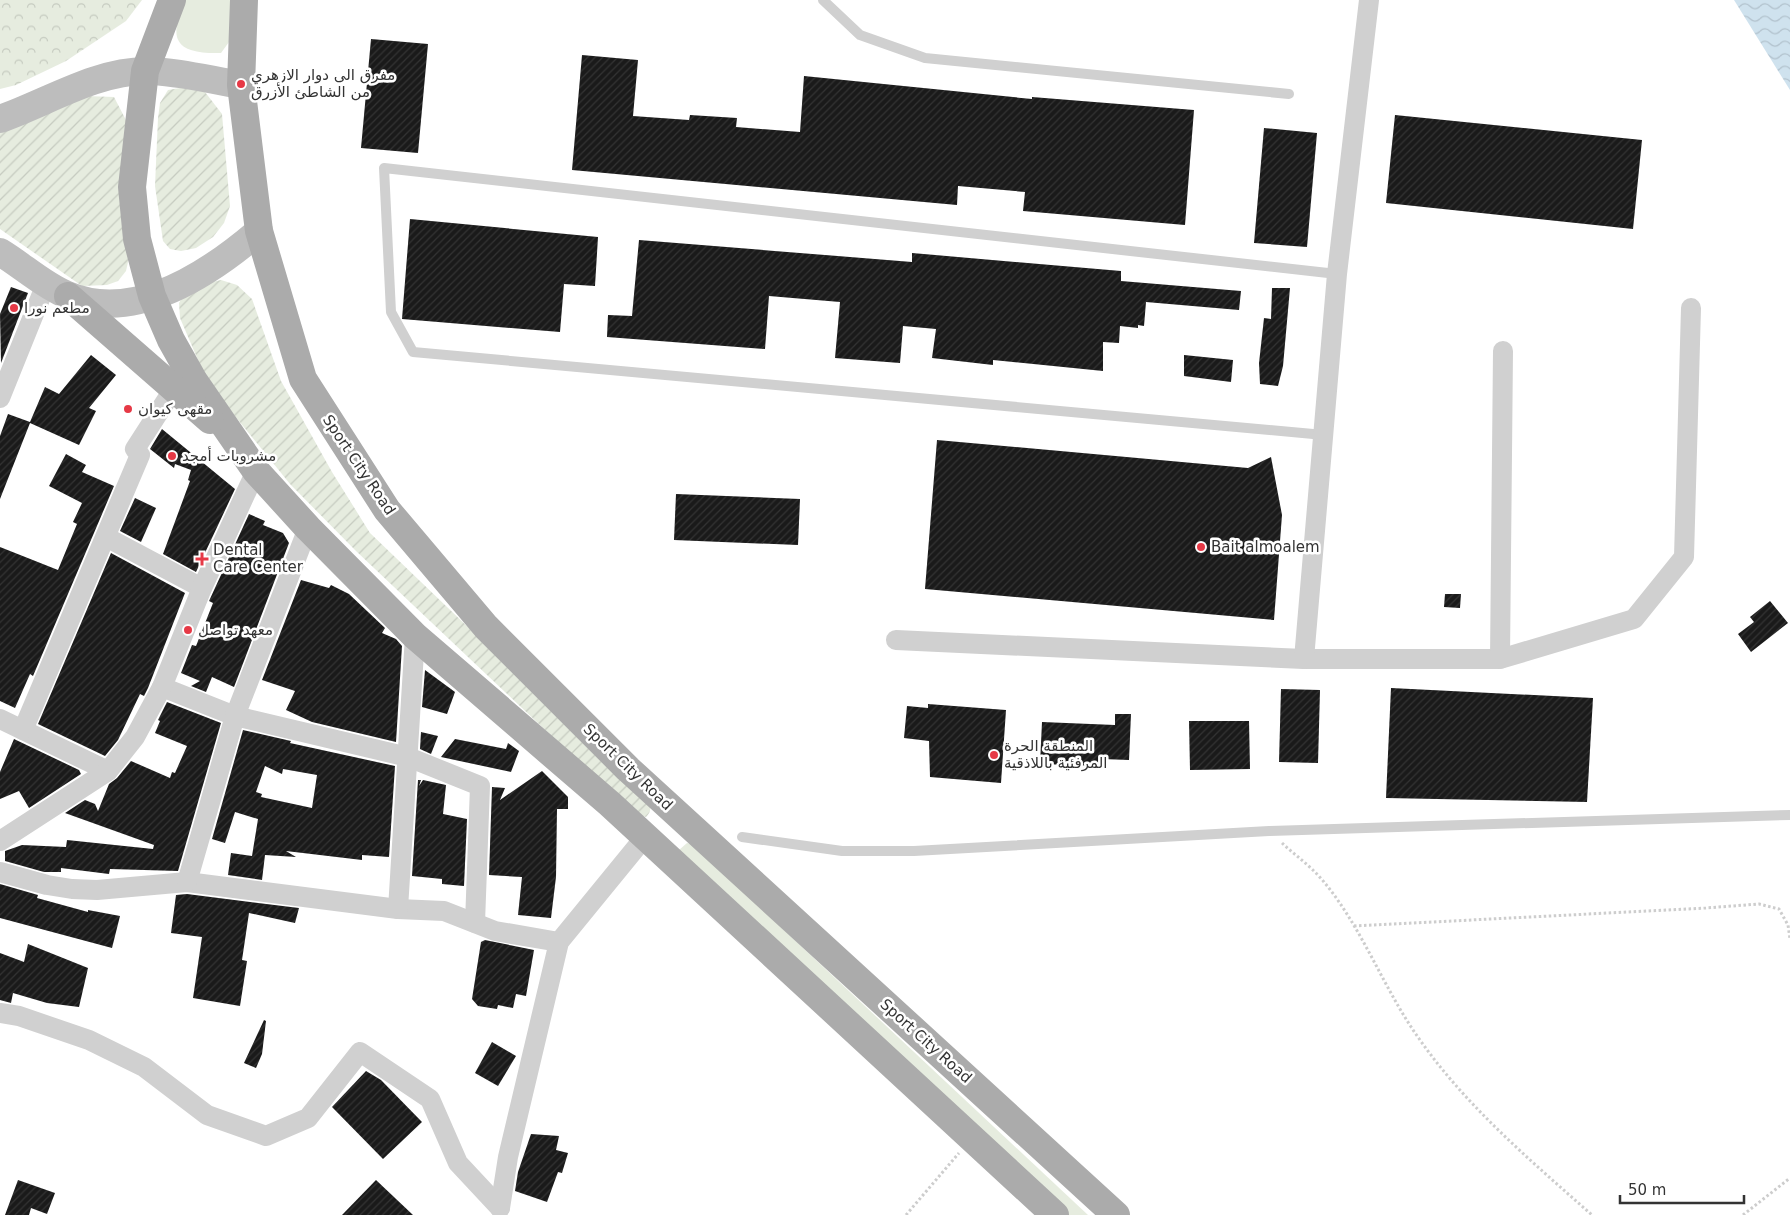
<svg xmlns="http://www.w3.org/2000/svg" width="1790" height="1215" viewBox="0 0 1790 1215" font-family="'DejaVu Sans',Cairo,sans-serif">
	<defs>
		<pattern id="park-crowns" width="20" height="18" patternUnits="userSpaceOnUse" patternTransform="scale(1.25)"><rect width="20" height="18" fill="#e6ecdf"/><path d="M2 6a3 3 0 1 1 6 0M12 15a3 3 0 1 1 6 0" fill="none" stroke="#c6cbc0"/></pattern>
		<pattern id="garden-furrows" width="10" height="10" patternUnits="userSpaceOnUse" patternTransform="scale(1.25)"><rect width="10" height="10" fill="#e6ecdf"/><path d="M-1 1l2-2M0 10L10 0M9 11l2-2" fill="none" stroke="#c6cbc0"/></pattern>
		<pattern id="water-waves" width="16" height="10" patternUnits="userSpaceOnUse" patternTransform="scale(1.25)"><rect width="16" height="10" fill="#cfe2ee"/><path d="M0 5q4-4 8 0t8 0" fill="none" stroke="#b2c2cd"/></pattern>
		<pattern id="building-hatch" width="6" height="6" patternUnits="userSpaceOnUse" patternTransform="scale(1.25)"><rect width="6" height="6" fill="#1a1a1a"/><path d="M-1 1l2-2M0 6l6-6M5 7l2-2" fill="none" stroke="#333"/></pattern>
	</defs>
	<rect width="100%" height="100%" fill="#fff"/>
	<g fill="#e6ecdf">
		<path d="M 185,0 L 233,0 L 229,42 L 221,53 C 176,54 167,41 185,0 Z"/>
		<path d="M 687,843 L 692,844 L 1088,1215 L 1066,1215 L 679,850 Z"/>
	</g>
	<path fill="url(#park-crowns)" d="M 0,0 L 142,0 L 126,21 L 66,61 L 16,85 L 0,89 Z"/>
	<g fill="url(#garden-furrows)">
		<path d="M 186,87 L 205,92 L 222,114 L 230,206 L 224,223 L 213,237 L 196,248 L 181,251 L 170,249 L 163,241 L 155,186 L 158,118 L 160,103 L 168,90 Z"/>
		<path d="M 86,96 L 114,97 L 128,124 L 133,240 L 126,271 L 118,281 L 107,285 L 82,286 L 0,229 L 0,128 Z"/>
		<path d="M 221,280 L 237,285 L 252,299 L 281,381 L 332,472 L 370,533 L 647,799 C 651,807 652,811 646,817 L 633,813 L 356,551 L 290,484 L 230,410 L 201,367 L 180,318 L 179,303 L 185,292 L 194,286 Z"/>
	</g>
	<path fill="url(#water-waves)" d="M 1734,0 L 1790,0 L 1790,90 Z"/>
	<g fill="url(#building-hatch)" fill-rule="evenodd">
		<path d="M 371,39 L 428,44 L 418,153 L 361,148 Z"/>
		<path d="M 582,55 L 638,60 L 633,116 L 689,120 L 690,115 L 737,118 L 736,127 L 800,132 L 804,76 L 1032,99 L 1032,97 L 1194,110 L 1185,225 L 1023,211 L 1025,192 L 958,186 L 957,205 L 572,170 Z"/>
		<path d="M 1395,115 L 1642,140 L 1633,229 L 1386,203 Z"/>
		<path d="M 1264,128 L 1317,133 L 1307,247 L 1254,243 Z"/>
		<path d="M 410,219 L 598,237 L 595,286 L 564,284 L 560,332 L 402,319 Z"/>
		<path d="M 639,240 L 912,262 L 912,253 L 1121,271 L 1121,281 L 1241,291 L 1239,310 L 1146,302 L 1144,326 L 1138,325 L 1138,328 L 1120,326 L 1119,343 L 1103,342 L 1103,371 L 993,360 L 993,365 L 932,358 L 936,329 L 903,326 L 900,363 L 835,358 L 840,302 L 769,296 L 765,349 L 607,337 L 608,315 L 632,316 Z"/>
		<path d="M 11,287 L 28,293 L 1,363 L 0,314 Z"/>
		<path d="M 1272,288 L 1290,288 L 1283,366 L 1278,386 L 1260,384 L 1259,363 L 1264,318 L 1271,319 Z"/>
		<path d="M 91,355 L 116,375 L 89,408 L 96,411 L 79,445 L 30,423 L 0,499 L 0,436 L 8,414 L 30,422 L 45,387 L 59,394 Z"/>
		<path d="M 1184,355 L 1233,360 L 1231,382 L 1184,376 Z"/>
		<path d="M 162,429 L 235,489 L 196,572 L 163,554 L 190,481 L 188,480 L 191,470 L 175,464 L 174,468 L 150,449 Z"/>
		<path d="M 937,440 L 1248,468 L 1271,457 L 1282,515 L 1274,620 L 925,589 Z"/>
		<path d="M 66,454 L 86,465 L 82,472 L 114,486 L 33,676 L 30,674 L 15,708 L 0,701 L 0,547 L 58,570 L 77,524 L 73,522 L 82,503 L 49,486 Z"/>
		<path d="M 676,494 L 800,499 L 798,545 L 674,540 Z"/>
		<path d="M 135,498 L 156,508 L 141,542 L 120,531 Z"/>
		<path d="M 249,514 L 265,521 L 263,525 L 283,533 L 289,543 L 234,687 L 212,677 L 206,692 L 191,686 L 200,681 L 181,673 L 192,645 L 196,646 L 213,603 L 209,601 Z"/>
		<path d="M 111,553 L 185,593 L 148,688 L 144,696 L 140,694 L 118,740 L 105,756 L 38,724 Z"/>
		<path d="M 301,580 L 329,588 L 331,585 L 349,594 L 385,628 L 382,633 L 396,639 L 402,646 L 396,742 L 312,722 L 286,710 L 295,691 L 262,680 Z"/>
		<path d="M 1445,594 L 1461,594 L 1460,608 L 1444,607 Z"/>
		<path d="M 1770,601 L 1788,623 L 1751,652 L 1738,634 L 1754,622 L 1750,617 Z"/>
		<path d="M 425,670 L 455,692 L 447,714 L 422,707 Z"/>
		<path d="M 1391,688 L 1593,698 L 1587,802 L 1386,798 Z"/>
		<path d="M 1281,689 L 1320,690 L 1318,763 L 1279,762 Z"/>
		<path d="M 167,702 L 221,723 L 178,871 L 110,869 L 109,874 L 61,868 L 61,872 L 44,872 L 5,861 L 5,851 L 22,845 L 66,847 L 67,840 L 153,849 L 154,845 L 65,813 L 85,800 L 95,804 L 98,811 L 109,784 L 117,778 L 131,761 L 170,778 L 172,772 L 175,773 L 187,746 L 155,733 L 160,721 L 158,720 Z"/>
		<path d="M 928,704 L 1006,710 L 1001,783 L 930,777 L 929,741 L 904,738 L 907,706 L 928,708 Z"/>
		<path d="M 1115,714 L 1131,714 L 1129,760 L 1102,759 L 1102,766 L 1040,764 L 1042,722 L 1115,725 Z"/>
		<path d="M 1189,721 L 1249,721 L 1250,769 L 1190,770 Z"/>
		<path d="M 243,730 L 291,741 L 290,743 L 395,766 L 389,857 L 362,855 L 362,860 L 286,851 L 296,857 L 265,855 L 262,880 L 228,875 L 231,853 L 252,856 L 258,819 L 235,812 L 225,843 L 212,839 ZM 265,766 L 282,774 L 283,769 L 317,775 L 312,808 L 261,797 L 262,794 L 256,792 Z"/>
		<path d="M 421,732 L 438,736 L 431,754 L 420,749 Z"/>
		<path d="M 14,739 L 79,770 L 81,774 L 29,808 L 19,791 L 0,799 L 0,772 Z"/>
		<path d="M 455,739 L 506,749 L 508,743 L 519,751 L 511,772 L 441,757 Z"/>
		<path d="M 542,771 L 568,797 L 568,809 L 557,809 L 556,877 L 551,918 L 518,915 L 522,877 L 489,875 L 492,787 L 505,788 L 500,800 Z"/>
		<path d="M 418,780 L 421,780 L 419,786 L 423,780 L 446,785 L 443,814 L 467,819 L 464,886 L 442,884 L 442,879 L 412,876 Z"/>
		<path d="M 0,884 L 38,895 L 37,898 L 88,912 L 88,910 L 120,916 L 112,948 L 0,918 Z"/>
		<path d="M 187,894 L 299,908 L 295,923 L 249,913 L 242,960 L 247,961 L 240,1006 L 193,998 L 202,937 L 171,933 L 176,895 Z"/>
		<path d="M 485,940 L 534,950 L 526,996 L 516,994 L 513,1008 L 498,1005 L 497,1009 L 478,1006 L 472,999 L 481,942 Z"/>
		<path d="M 28,944 L 88,968 L 79,1007 L 47,1003 L 13,993 L 11,1003 L 0,1000 L 0,953 L 24,962 Z"/>
		<path d="M 264,1020 L 266,1021 L 262,1054 L 256,1068 L 244,1063 Z"/>
		<path d="M 492,1042 L 516,1056 L 498,1086 L 475,1073 Z"/>
		<path d="M 366,1071 L 381,1080 L 422,1122 L 383,1159 L 332,1107 Z"/>
		<path d="M 531,1134 L 559,1136 L 556,1150 L 568,1153 L 562,1173 L 558,1172 L 547,1202 L 515,1191 L 518,1172 Z"/>
		<path d="M 18,1180 L 55,1193 L 47,1214 L 31,1208 L 29,1215 L 5,1215 Z"/>
		<path d="M 376,1180 L 413,1215 L 342,1215 Z"/>
	</g>
	<g fill="none" stroke-linecap="round" stroke-linejoin="round">
		<g stroke="#cdcdcd" stroke-width="3" stroke-dasharray="2.5 2.5" stroke-linecap="butt">
			<path d="M 1282,843 C 1296,856 1312,867 1324,882 C 1363,929 1384,990 1420,1040 C 1467,1107 1531,1161 1592,1215"/>
			<path d="M 1354,926 L 1706,908 L 1759,904 L 1779,909 L 1788,925 L 1790,939"/>
			<path d="M 906,1215 L 959,1153"/>
			<path d="M 1743,1215 L 1790,1178"/>
		</g>
		<g stroke="#d0d0d0" stroke-width="10">
			<path d="M 823,0 L 860,35 L 925,58 L 1289,94"/>
			<path d="M 1324,435 L 413,352 L 391,312 L 384,168 L 1337,274"/>
			<path d="M 742,837 L 842,851 L 914,851 L 1269,831 L 1790,815"/>
		</g>
		<g stroke="#d0d0d0" stroke-width="20">
			<path d="M 0,398 L 46,284"/>
			<path d="M 106,537 L 202,588"/>
			<path d="M 896,640 L 1304,659 L 1500,659 L 1634,619 L 1684,557 L 1691,308"/>
			<path d="M 1304,659 L 1337,274 L 1369,0"/>
			<path d="M 1500,659 L 1503,351"/>
			<path d="M 162,687 L 235,716 L 408,757 L 480,786 L 475,923"/>
			<path d="M 0,719 L 108,771"/>
			<path d="M 23,730 L 140,455 L 135,449 L 173,390"/>
			<path d="M 0,841 L 108,771 L 135,737 L 162,687 L 202,588 L 256,471"/>
			<path d="M 0,872 L 47,885 L 72,889 L 97,890 L 187,882 L 398,909 L 444,911 L 495,931 L 559,942"/>
			<path d="M 187,882 L 235,716 L 308,528"/>
			<path d="M 398,909 L 415,636"/>
			<path d="M 0,1013 L 19,1016 L 89,1040 L 144,1067 L 207,1115 L 266,1136 L 308,1118 L 360,1052 L 430,1099 L 458,1163 L 500,1208"/>
			<path d="M 500,1208 L 508,1157 L 559,942 L 644,838"/>
		</g>
		<g stroke="#bdbdbd" stroke-width="28">
			<path d="M 0,119 C 46,103 96,71 146,71 C 177,71 210,80 241,85"/>
			<path d="M 0,252 C 23,266 43,285 67,295 C 135,324 209,274 259,231"/>
		</g>
		<g stroke="#ababab" stroke-width="28">
			<path d="M 172,0 L 145,71 L 132,187 L 137,239 L 152,296 L 171,340 L 194,381 L 256,471 L 308,528 L 415,636 L 610,804 L 1055,1215"/>
			<path d="M 244,0 L 241,85 L 259,231 L 303,379 L 387,510 L 486,627 L 628,769 L 1116,1215"/>
			<path d="M 68,296 L 210,420"/>
		</g>
	</g>
	<g fill="#e63946" stroke="#fff" stroke-width="2">
		<circle cx="241" cy="84" r="5"/>
		<circle cx="14" cy="308" r="5"/>
		<circle cx="128" cy="409" r="5"/>
		<circle cx="172" cy="456" r="5"/>
		<circle cx="1201" cy="547" r="5"/>
		<path d="M199.5 551.5h5v5h5v5h-5v5h-5v-5h-5v-5h5z"/>
		<circle cx="188" cy="630" r="5"/>
		<circle cx="994" cy="755" r="5"/>
	</g>
	<g text-anchor="middle" dominant-baseline="central" stroke-width="5" stroke-linejoin="round" paint-order="stroke">
		<g font-size="15" fill="#333" stroke="#fff" text-anchor="start">
			<text x="251" y="75">مفرق الى دوار الازهري<tspan x="251" dy="17">من الشاطئ الأزرق</tspan></text>
			<text x="24" y="308">مطعم نورا</text>
			<text x="138" y="409">مقهى كيوان</text>
			<text x="182" y="456">مشروبات أمجد</text>
			<text x="1211" y="547">Bait almoalem</text>
			<text x="213" y="550">Dental<tspan x="213" dy="17">Care Center</tspan></text>
			<text x="198" y="630">معهد تواصل</text>
			<text x="1004" y="746">المنطقة الحرة<tspan x="1004" dy="17">المرفئية باللاذقية</tspan></text>
		</g>
		<g font-size="15" fill="#333" stroke="#fff">
			<text transform="translate(359 465) rotate(56)">Sport City Road</text>
			<text transform="translate(628 767) rotate(44)">Sport City Road</text>
			<text transform="translate(926 1041) rotate(42)">Sport City Road</text>
		</g>
	</g>
	<path d="M1620 1195v8h124v-8" fill="none" stroke="#333333" stroke-width="2.5"/>
	<text x="1628" y="1195" font-size="15" fill="#333333" stroke="#ffffff" stroke-width="4" paint-order="stroke">50 m</text>
</svg>
